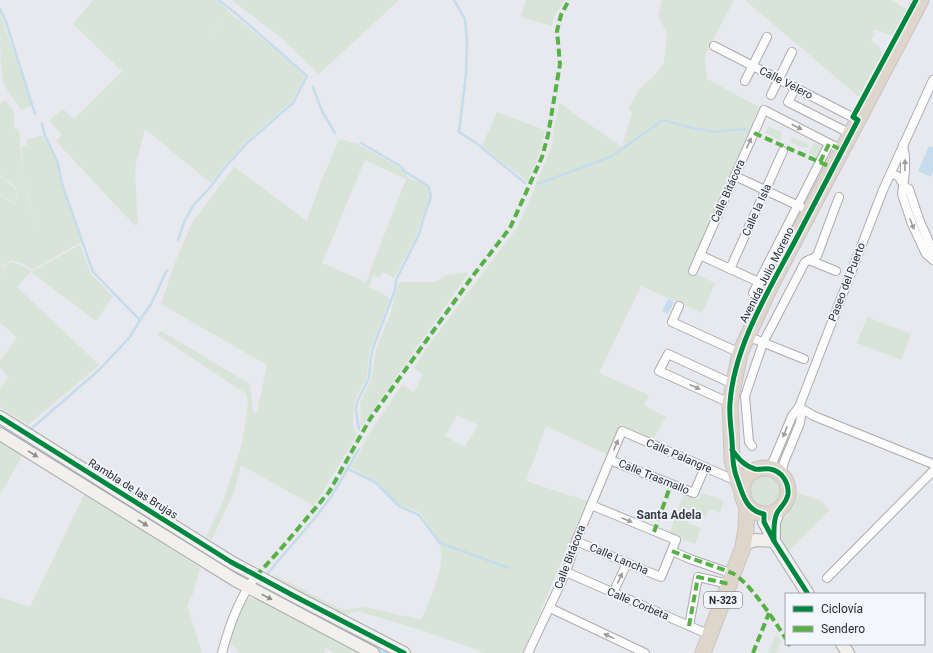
<svg xmlns="http://www.w3.org/2000/svg" width="933" height="653" viewBox="0 0 933 653" font-family="Roboto,sans-serif">
	<rect width="100%" height="100%" fill="#e8e9ee"/>
	<g fill="#d7e4d7" fill-rule="evenodd">
		<path d="M 93,0 L 215,0 L 228,10 L 203,42 L 228,11 L 279,53 L 305,77 L 291,102 L 246,141 L 240,149 L 221,169 L 211,183 L 145,129 L 135,168 L 138,225 L 134,225 L 56,141 L 62,135 L 49,120 L 63,109 L 74,119 L 122,71 L 73,24 Z"/>
		<path d="M 232,0 L 399,0 L 319,74 L 280,37 Z"/>
		<path d="M 526,0 L 564,0 L 553,19 L 552,26 L 521,17 Z"/>
		<path d="M 662,0 L 734,0 L 705,55 L 707,79 L 759,107 L 690,272 L 715,283 L 702,313 L 641,286 L 599,373 L 649,395 L 644,405 L 666,417 L 653,440 L 621,426 L 608,455 L 546,426 L 526,481 L 587,501 L 523,653 L 483,653 L 478,650 L 424,631 L 358,611 L 350,613 L 346,618 L 271,579 L 274,575 L 343,610 L 365,607 L 421,620 C 429,602 444,570 441,550 C 440,541 425,520 420,512 L 400,505 L 389,496 L 376,481 L 350,467 L 359,454 L 368,435 L 402,385 L 414,392 L 423,374 L 414,368 L 431,342 L 517,228 L 531,197 L 551,147 L 559,103 L 622,147 L 632,113 L 628,109 L 639,89 L 656,74 L 664,63 L 667,33 L 658,16 ZM 457,415 L 478,425 L 465,447 L 445,436 Z"/>
		<path d="M 745,0 L 892,0 L 907,10 L 892,36 L 874,29 L 872,32 L 875,34 L 871,41 L 878,45 L 883,54 L 859,97 Z"/>
		<path d="M 0,13 L 32,105 L 22,110 C 15,102 8,92 3,82 C 0,64 0,33 0,13 Z"/>
		<path d="M 5,99 L 14,112 L 14,129 L 19,129 L 23,175 L 29,202 L 40,241 L 30,203 L 23,174 L 22,146 L 27,145 L 27,140 L 43,135 L 57,163 L 61,185 L 81,242 L 32,270 L 22,263 L 12,261 L 19,255 L 4,265 L 0,263 L 0,195 L 15,204 L 17,201 L 15,203 L 0,194 L 0,176 L 15,188 L 18,200 L 16,187 L 0,175 L 0,104 Z"/>
		<path d="M 497,112 L 545,130 L 540,153 L 528,182 L 482,146 Z"/>
		<path d="M 769,126 L 783,133 L 780,140 L 765,133 Z"/>
		<path d="M 792,137 L 809,144 L 808,148 L 805,147 L 804,148 L 790,142 Z"/>
		<path d="M 339,139 L 358,144 L 400,168 L 410,179 L 421,182 L 427,187 L 430,193 L 430,198 L 421,219 L 419,230 L 394,278 L 383,272 L 380,278 L 373,275 L 369,287 L 390,298 L 369,352 L 367,377 L 354,402 L 353,426 L 357,435 L 314,506 L 241,465 L 234,492 L 212,539 L 206,537 L 222,504 L 238,457 L 242,443 L 248,404 L 246,394 L 158,335 L 160,331 L 163,332 L 250,384 L 253,412 L 257,412 L 267,365 L 161,304 L 176,260 L 192,223 L 234,167 L 307,221 L 320,184 ZM 365,160 L 406,179 L 366,282 L 322,263 Z"/>
		<path d="M 814,143 L 823,147 L 818,158 L 809,153 Z"/>
		<path d="M 80,245 L 91,274 L 113,296 L 96,321 L 31,272 Z"/>
		<path d="M 11,262 L 21,265 L 31,271 L 17,287 L 99,365 L 28,425 L 0,407 L 0,389 L 9,377 L 0,368 L 0,361 L 17,337 L 0,323 L 0,264 L 5,268 L 2,277 L 6,268 L 4,266 Z"/>
		<path d="M 469,272 L 361,428 L 360,403 L 371,380 L 376,349 L 390,315 L 399,282 L 435,282 L 447,275 Z"/>
		<path d="M 867,317 L 911,334 L 901,360 L 857,343 Z"/>
		<path d="M 0,440 L 23,455 L 0,494 Z"/>
		<circle cx="765" cy="491" r="15"/>
		<path d="M 796,492 L 821,501 L 830,510 L 787,552 L 778,532 L 779,522 L 793,504 Z"/>
		<path d="M 85,493 L 200,568 L 193,594 L 187,605 L 202,653 L 0,653 L 0,597 L 30,607 Z"/>
		<path d="M 702,493 L 724,501 L 720,513 L 709,509 L 706,517 L 692,512 L 688,523 L 701,528 L 695,544 L 669,534 L 684,494 L 699,499 Z"/>
		<path d="M 251,598 L 256,598 L 363,653 L 334,653 L 326,648 L 324,653 L 240,653 L 229,642 L 245,599 Z"/>
		<path d="M 776,634 L 781,641 L 776,653 L 768,653 Z"/>
	</g>
	<g fill="#c4dceb">
		<path d="M 929,146 L 933,147 L 933,172 L 931,177 L 918,171 Z"/>
		<path d="M 668,299 L 674,302 L 668,314 L 662,311 Z"/>
		<path d="M 0,420 L 398,653 L 378,653 L 285,606 L 0,431 Z"/>
	</g>
	<g fill="none" stroke-linecap="round" stroke-linejoin="round">
		<g stroke="#c4dceb" stroke-width="2.5">
			<path d="M 454,0 L 465,19 L 467,41 L 466,74 L 459,132 L 476,143 L 525,183"/>
			<path d="M 0,9 L 6,22 L 35,114"/>
			<path d="M 313,87 L 322,111 L 335,133"/>
			<path d="M 537,183 L 541,183 L 612,156 L 663,120 L 692,128 L 714,132 L 745,129"/>
			<path d="M 178,240 L 185,220 L 193,206 L 212,185 L 222,171 L 247,143 L 293,103 L 307,76 L 233,11 L 218,0"/>
			<path d="M 140,320 L 151,304 L 167,270"/>
			<path d="M 31,429 L 100,369 L 130,337 L 140,320 L 93,272 L 62,184 L 58,163 L 44,133 L 42,124"/>
			<path d="M 359,429 L 356,411 L 357,402 L 369,378 L 371,356 L 374,345 L 395,290 L 396,280 L 420,232 L 423,219 L 431,197 L 429,187 L 425,184 L 404,171 L 402,167 L 361,143"/>
			<path d="M 348,469 L 375,482 L 399,506 L 419,515 L 440,543 L 509,568"/>
			<path d="M 267,574 L 315,518 L 331,497 L 359,449"/>
		</g>
		<g stroke="#aaabaf" stroke-width="10">
			<g id="street">
				<path d="M 714,46 L 858,120"/>
				<path d="M 745,81 L 767,37"/>
				<path d="M 796,87 L 788,102 L 851,134"/>
				<path d="M 771,95 L 792,52"/>
				<path d="M 903,145 L 905,156 L 905,172 L 902,194 L 912,224 L 926,254 L 933,260"/>
				<path d="M 891,173 L 899,177 L 904,186 L 909,189 L 919,219 L 932,249 L 933,256"/>
				<path d="M 735,176 L 801,207"/>
				<path d="M 700,255 L 763,284"/>
				<path d="M 809,260 L 836,271"/>
				<path d="M 730,269 L 783,151"/>
				<path d="M 693,271 L 764,110 L 842,150"/>
				<path d="M 753,293 L 829,144"/>
				<path d="M 679,306 L 672,322 L 740,353"/>
				<path d="M 747,336 L 804,359"/>
				<path d="M 730,403 L 659,371 L 668,354 L 733,384"/>
				<path d="M 799,407 L 814,416 L 933,464"/>
				<path d="M 752,446 L 749,442 L 745,396 L 763,343 L 805,262 L 817,256 L 839,197"/>
				<path d="M 610,460 L 694,493 L 705,467"/>
				<path d="M 770,469 L 792,416 L 799,407 L 883,190 L 933,80"/>
				<path d="M 781,474 L 784,462 L 800,423 L 801,416 L 799,407"/>
				<path d="M 576,541 L 627,563 L 661,577 L 676,540 L 591,505"/>
				<path d="M 672,551 L 690,559 L 733,574"/>
				<path d="M 566,572 L 710,635"/>
				<path d="M 827,578 L 933,471"/>
				<path d="M 613,593 L 627,563"/>
				<path d="M 550,608 L 645,653"/>
				<path d="M 689,626 L 698,577 L 729,584"/>
				<path d="M 222,653 C 229,626 239,598 256,576"/>
				<path d="M 528,653 L 566,572 L 576,541 L 622,431 L 732,479 L 737,479"/>
			</g>
		</g>
		<g stroke="#aaabaf" stroke-width="14">
			<g id="secondary">
				<path d="M 0,417 L 231,562 L 296,597 L 404,653"/>
				<path d="M 0,434 L 235,580 L 373,653"/>
				<path d="M 764,514 L 764,522 L 774,541 L 808,594"/>
				<path d="M 774,540 L 774,523 L 779,509"/>
				<path d="M 747,543 L 756,540 L 774,541"/>
				<path d="M 842,644 L 848,653"/>
			</g>
		</g>
		<g stroke="#c4c5c7" stroke-width="17">
			<g id="highway">
				<circle cx="765" cy="491" r="23"/>
				<path d="M 743,493 L 737,479 L 732,460 L 731,427 L 730,403 L 740,353 L 770,287 L 921,0"/>
				<path d="M 703,653 L 743,547 L 746,529 L 747,505"/>
			</g>
		</g>
		<use href="#street" stroke="#fcfcfc" stroke-width="8"/>
		<use href="#secondary" stroke="#f2f0ed" stroke-width="12"/>
		<use href="#highway" stroke="#dfd5cb" stroke-width="15"/>
		<g stroke="#56b246" stroke-width="4" stroke-dasharray="8 4" stroke-linecap="butt">
			<path d="M 754,133 L 833,168"/>
			<path d="M 820,162 L 829,144 L 842,150"/>
			<path d="M 654,532 L 671,484"/>
			<path d="M 672,551 C 691,559 712,565 732,573 C 749,581 776,623 786,639"/>
			<path d="M 256,576 L 279,551 L 329,492 L 370,419 L 472,277 L 510,228 L 542,157 L 548,135 L 560,64 L 557,31 L 561,15 L 569,0"/>
			<path d="M 689,626 L 698,577 L 729,584"/>
			<path d="M 789,644 L 790,646"/>
			<path d="M 753,653 L 769,613"/>
		</g>
		<g stroke="#f4f6fe" stroke-width="8">
			<g id="cycleway">
				<path d="M 0,417 L 231,562 L 296,597 L 404,653"/>
				<path d="M 732,450 C 739,459 744,466 755,469 C 760,470 765,468 770,469 C 782,471 789,483 788,494 C 787,502 781,506 777,513 C 773,521 774,531 774,540"/>
				<path d="M 808,594 L 774,541 L 764,522 L 764,514 C 747,511 743,496 738,481 C 732,468 733,454 732,440 C 731,428 729,415 730,403 C 734,346 769,290 795,241 C 816,200 837,160 858,120 L 853,117 L 916,0"/>
			</g>
		</g>
		<use href="#cycleway" stroke="#00873e" stroke-width="5"/>
	</g>
	<defs><path id="oneway-solid" d="M-6-.8H1V-3.2L6.5 0L1 3.2V.8H-6Z"/></defs>
	<g fill="#9e9e9f">
		<use href="#oneway-solid" transform="translate(797 127) rotate(27)"/>
		<use href="#oneway-solid" transform="translate(749 143) rotate(-66)"/>
		<use href="#oneway-solid" transform="translate(905 165) rotate(-89)"/>
		<use href="#oneway-solid" transform="translate(912 224) rotate(68)"/>
		<use href="#oneway-solid" transform="translate(695 387) rotate(24)"/>
		<use href="#oneway-solid" transform="translate(785 432) rotate(111)"/>
		<use href="#oneway-solid" transform="translate(616 445) rotate(-67)"/>
		<use href="#oneway-solid" transform="translate(627 520) rotate(23)"/>
		<use href="#oneway-solid" transform="translate(620 578) rotate(-65)"/>
		<use href="#oneway-solid" transform="translate(609 636) rotate(-154)"/>
	</g>
	<g fill="#8e8e8e">
		<use href="#oneway-solid" transform="translate(33 454) rotate(32)"/>
		<use href="#oneway-solid" transform="translate(143 523) rotate(32)"/>
		<use href="#oneway-solid" transform="translate(267 597) rotate(28)"/>
	</g>
	<g text-anchor="middle" dominant-baseline="central" stroke-width="3.5" stroke-linejoin="round" paint-order="stroke">
		<rect fill="#f4f6fe" stroke="#67686c" stroke-width="1" x="704" y="592" width="38" height="16" rx="3"/>
		<g font-size="10" font-weight="bold" fill="#2a2b2e">
			<text x="723" y="600">N-323</text>
		</g>
		<g font-size="11" fill="#2a2b2e" stroke="#f4f6fe">
			<text transform="translate(786 83) rotate(27)">Calle Velero</text>
			<text transform="translate(728 191) rotate(-66)">Calle Bitácora</text>
			<text transform="translate(757 210) rotate(-66)">Calle la Isla</text>
			<text transform="translate(767 275) rotate(-63)">Avenida Julio Moreno</text>
			<text transform="translate(847 282) rotate(-69)">Paseo del Puerto</text>
			<text transform="translate(679 456) rotate(23)">Calle Palangre</text>
			<text transform="translate(654 477) rotate(22)">Calle Trasmallo</text>
			<text transform="translate(133 489) rotate(32)">Rambla de las Brujas</text>
			<text transform="translate(570 557) rotate(-69)">Calle Bitácora</text>
			<text transform="translate(619 559) rotate(23)">Calle Lancha</text>
			<text transform="translate(638 604) rotate(23)">Calle Corbeta</text>
		</g>
		<g font-size="12" font-weight="bold" fill="#3d3e45" stroke="#f4f6fe">
			<text x="669" y="515">Santa Adela</text>
		</g>
	</g>
	<rect x="785" y="593" width="140" height="52" fill="#f4f6fe" stroke="#a3a5ab"/>
	<rect x="793" y="606" width="20" height="6" fill="#00873e" stroke="#a3a5ab"/>
	<text x="821" y="613" font-size="12" fill="#2a2b2e">Ciclovía</text>
	<rect x="793" y="626" width="20" height="6" fill="#56b246" stroke="#a3a5ab"/>
	<text x="821" y="633" font-size="12" fill="#2a2b2e">Sendero</text>
</svg>
